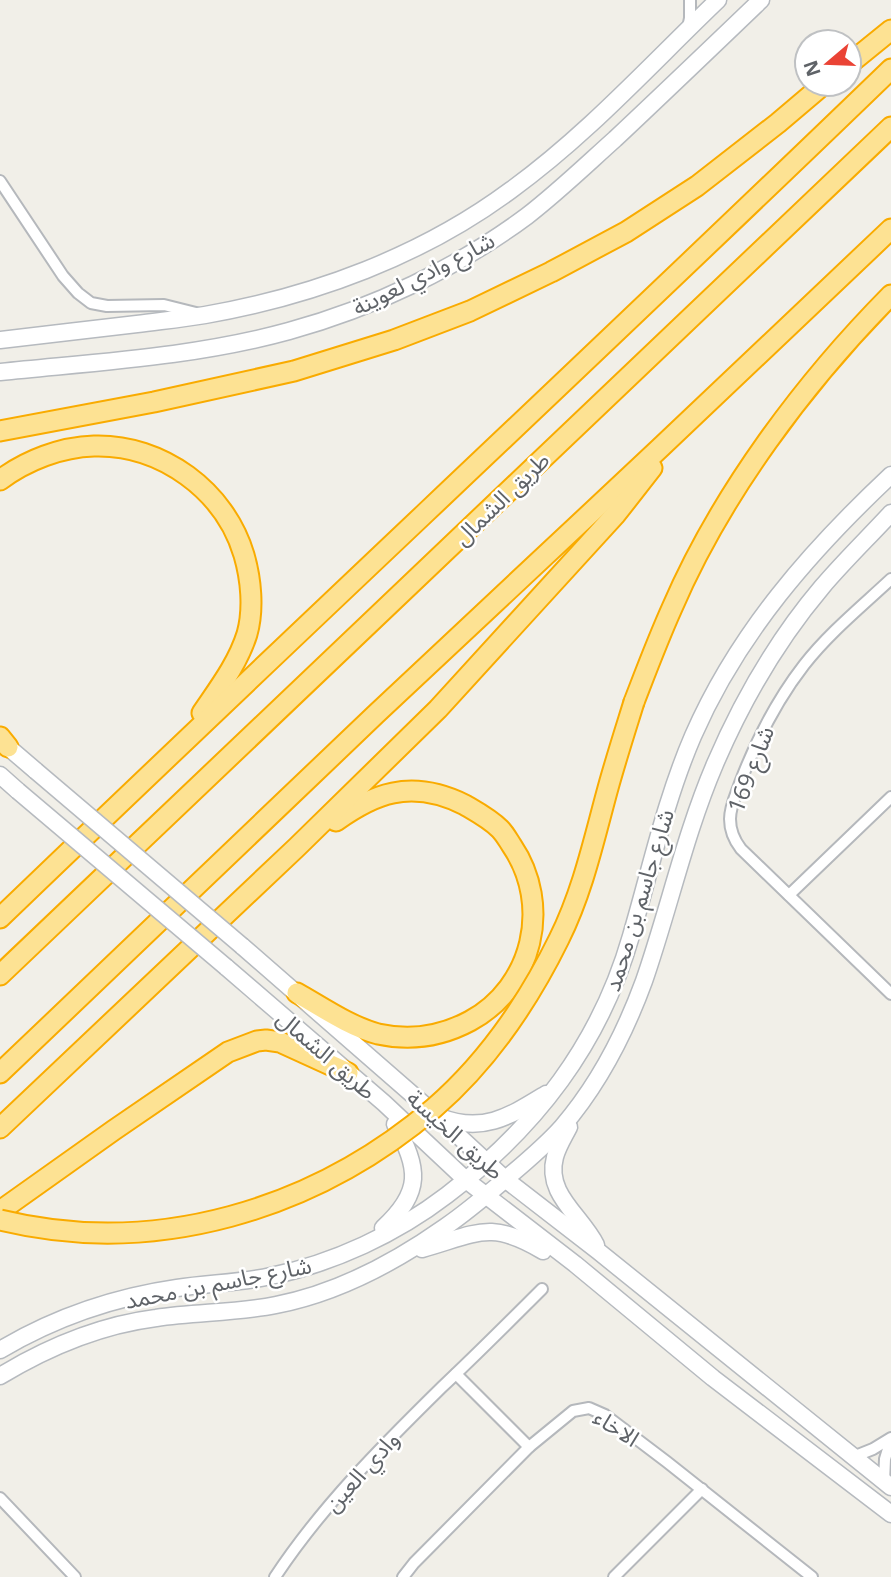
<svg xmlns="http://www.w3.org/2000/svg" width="891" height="1577" viewBox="0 0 891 1577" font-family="'Noto Sans','Noto Sans Arabic',sans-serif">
	<rect width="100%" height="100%" fill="#f1efe8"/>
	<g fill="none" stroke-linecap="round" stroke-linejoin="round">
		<g stroke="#b5b8bc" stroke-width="14">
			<g id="street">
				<path d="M 688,28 L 690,18 L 690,0"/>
				<path d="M 0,181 L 63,276 L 78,293 L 91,303 L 107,306 L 164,305 L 200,314"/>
				<path d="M 891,579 C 861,607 829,633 804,665 C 776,701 756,741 740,783 C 736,795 730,806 730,819 C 730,830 734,840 741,849 L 891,994"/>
				<path d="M 789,895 L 891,797"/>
				<path d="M 456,1374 L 529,1447"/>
				<path d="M 853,1457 L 873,1449 L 891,1438"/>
				<path d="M 884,1482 L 885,1459 L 891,1439"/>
				<path d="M 0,1498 L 75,1577"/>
				<path d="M 275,1577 C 322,1506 382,1446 442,1387 C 476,1355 509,1322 542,1289"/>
				<path d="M 403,1577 L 414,1563 L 529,1447 L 573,1411 L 589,1408 L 605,1415 L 667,1462 L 812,1577"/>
				<path d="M 614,1577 L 702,1489"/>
			</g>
		</g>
		<g stroke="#b6babf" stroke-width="19">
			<g id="secondary">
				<path d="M 0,340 C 46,335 91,329 137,324 C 159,321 182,319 205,315 C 314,296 422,256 511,190 C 587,135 650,65 718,0"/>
				<path d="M 0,372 C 96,362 195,357 289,331 C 373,308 457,268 527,216 C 558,192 586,165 615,139 C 664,93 713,46 761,0"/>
				<path d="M 1,741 L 36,771"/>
				<path d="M 0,775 L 18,791"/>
				<path d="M 242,946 L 437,1116 L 505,1179 L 598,1251 L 891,1487"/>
				<path d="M 226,967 L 384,1103 L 466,1180 L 575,1264 L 713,1378 L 891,1514"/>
				<path d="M 440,1117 C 483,1134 510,1116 546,1094"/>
				<path d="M 569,1127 C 564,1137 558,1146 555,1157 C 545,1194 581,1215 596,1245"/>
				<path d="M 383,1228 C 423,1191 419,1169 395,1124"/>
				<path d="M 422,1249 C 476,1234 490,1219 543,1251"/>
				<path d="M 0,1350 C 54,1318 115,1297 177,1288 C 208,1283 240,1283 271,1276 C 334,1263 396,1234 447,1195 C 536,1127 600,1044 631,936 C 651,868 665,801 693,736 C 738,633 810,551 891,475"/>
				<path d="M 0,1376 C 48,1347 101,1325 156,1318 C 196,1312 237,1313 276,1305 C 338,1293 394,1263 445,1227 C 467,1212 488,1194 508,1177 C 527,1161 546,1145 562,1127 C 598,1085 625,1033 644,981 C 669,909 685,834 715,764 C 742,701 778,639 822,587 C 844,561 868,538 891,513"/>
			</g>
		</g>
		<g stroke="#f9ab00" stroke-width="23">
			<g id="highway">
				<path d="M 849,64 L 891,30"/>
				<path d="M 0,431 L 154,402 L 294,371 L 394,340 L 470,311 L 551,272 L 626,232 L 697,186 L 778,123 L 824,84"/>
				<path d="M 0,480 C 27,460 61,447 94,446 C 162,444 225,491 244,555 C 251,579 254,609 247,634 C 238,663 219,688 202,713"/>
				<path d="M 634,702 C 646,671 658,639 672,608 C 721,494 804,383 891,295"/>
				<path d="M 0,737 L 8,747"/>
				<path d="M 0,918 C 296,633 596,354 891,69"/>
				<path d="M 0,975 L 891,127"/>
				<path d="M 297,993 C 322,1007 349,1026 378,1034 C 410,1041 442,1036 470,1021 C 533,987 552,905 512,846 C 508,840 505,834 500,829 C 490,819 477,812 465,805 C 443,794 417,788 393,793 C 372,797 353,809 336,821"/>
				<path d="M 0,1073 L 376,714 L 660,448 L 891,229"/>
				<path d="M 0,1128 L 297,847 L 438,709 L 616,514 L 652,468"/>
				<path d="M 0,1211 L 114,1130 L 228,1052 L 257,1041 L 266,1040 L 280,1042 L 348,1073"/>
			</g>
		</g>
		<use href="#street" stroke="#fff" stroke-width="10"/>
		<use href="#secondary" stroke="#fff" stroke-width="16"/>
		<use href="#highway" stroke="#fde293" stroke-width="19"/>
		<g stroke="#b6babf" stroke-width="19" stroke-linecap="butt">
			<g id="secondary-bridge">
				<path d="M 36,771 L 242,946"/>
				<path d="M 18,791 L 226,967"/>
			</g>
		</g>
		<g stroke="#f9ab00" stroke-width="23" stroke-linecap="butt">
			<path id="highway-bridge" d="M 0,1220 C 155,1258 314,1210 434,1108 C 487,1062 528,1002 559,939 C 583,891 594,839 608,788 C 616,759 625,731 634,702"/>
		</g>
		<use href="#secondary-bridge" stroke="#fff" stroke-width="16"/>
		<use href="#highway-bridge" stroke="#fde293" stroke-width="19"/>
	</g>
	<g text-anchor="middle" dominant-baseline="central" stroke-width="5" stroke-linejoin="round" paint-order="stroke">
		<g font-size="23" fill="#5f6368" stroke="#fff">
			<text transform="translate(423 273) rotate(-27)">شارع وادي لعوينة</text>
			<text transform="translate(501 498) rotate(-44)">طريق الشمال</text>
			<text transform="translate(750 769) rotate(-69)">شارع 169</text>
			<text transform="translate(638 900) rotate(-73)">شارع جاسم بن محمد</text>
			<text transform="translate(327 1054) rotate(41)">طريق الشمال</text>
			<text transform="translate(456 1134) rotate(42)">طريق الخيسة</text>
			<text transform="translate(218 1282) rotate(-11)">شارع جاسم بن محمد</text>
			<text transform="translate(617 1427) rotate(33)">الاخاء</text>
			<text transform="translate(361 1471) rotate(-48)">وادي العين</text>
		</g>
	</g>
	<g transform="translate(828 63) rotate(251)"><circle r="33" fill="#ffffff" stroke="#bfc1c3" stroke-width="2"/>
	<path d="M0-5L12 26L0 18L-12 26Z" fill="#ea4335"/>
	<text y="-10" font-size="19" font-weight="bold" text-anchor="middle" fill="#5f6368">N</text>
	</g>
</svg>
